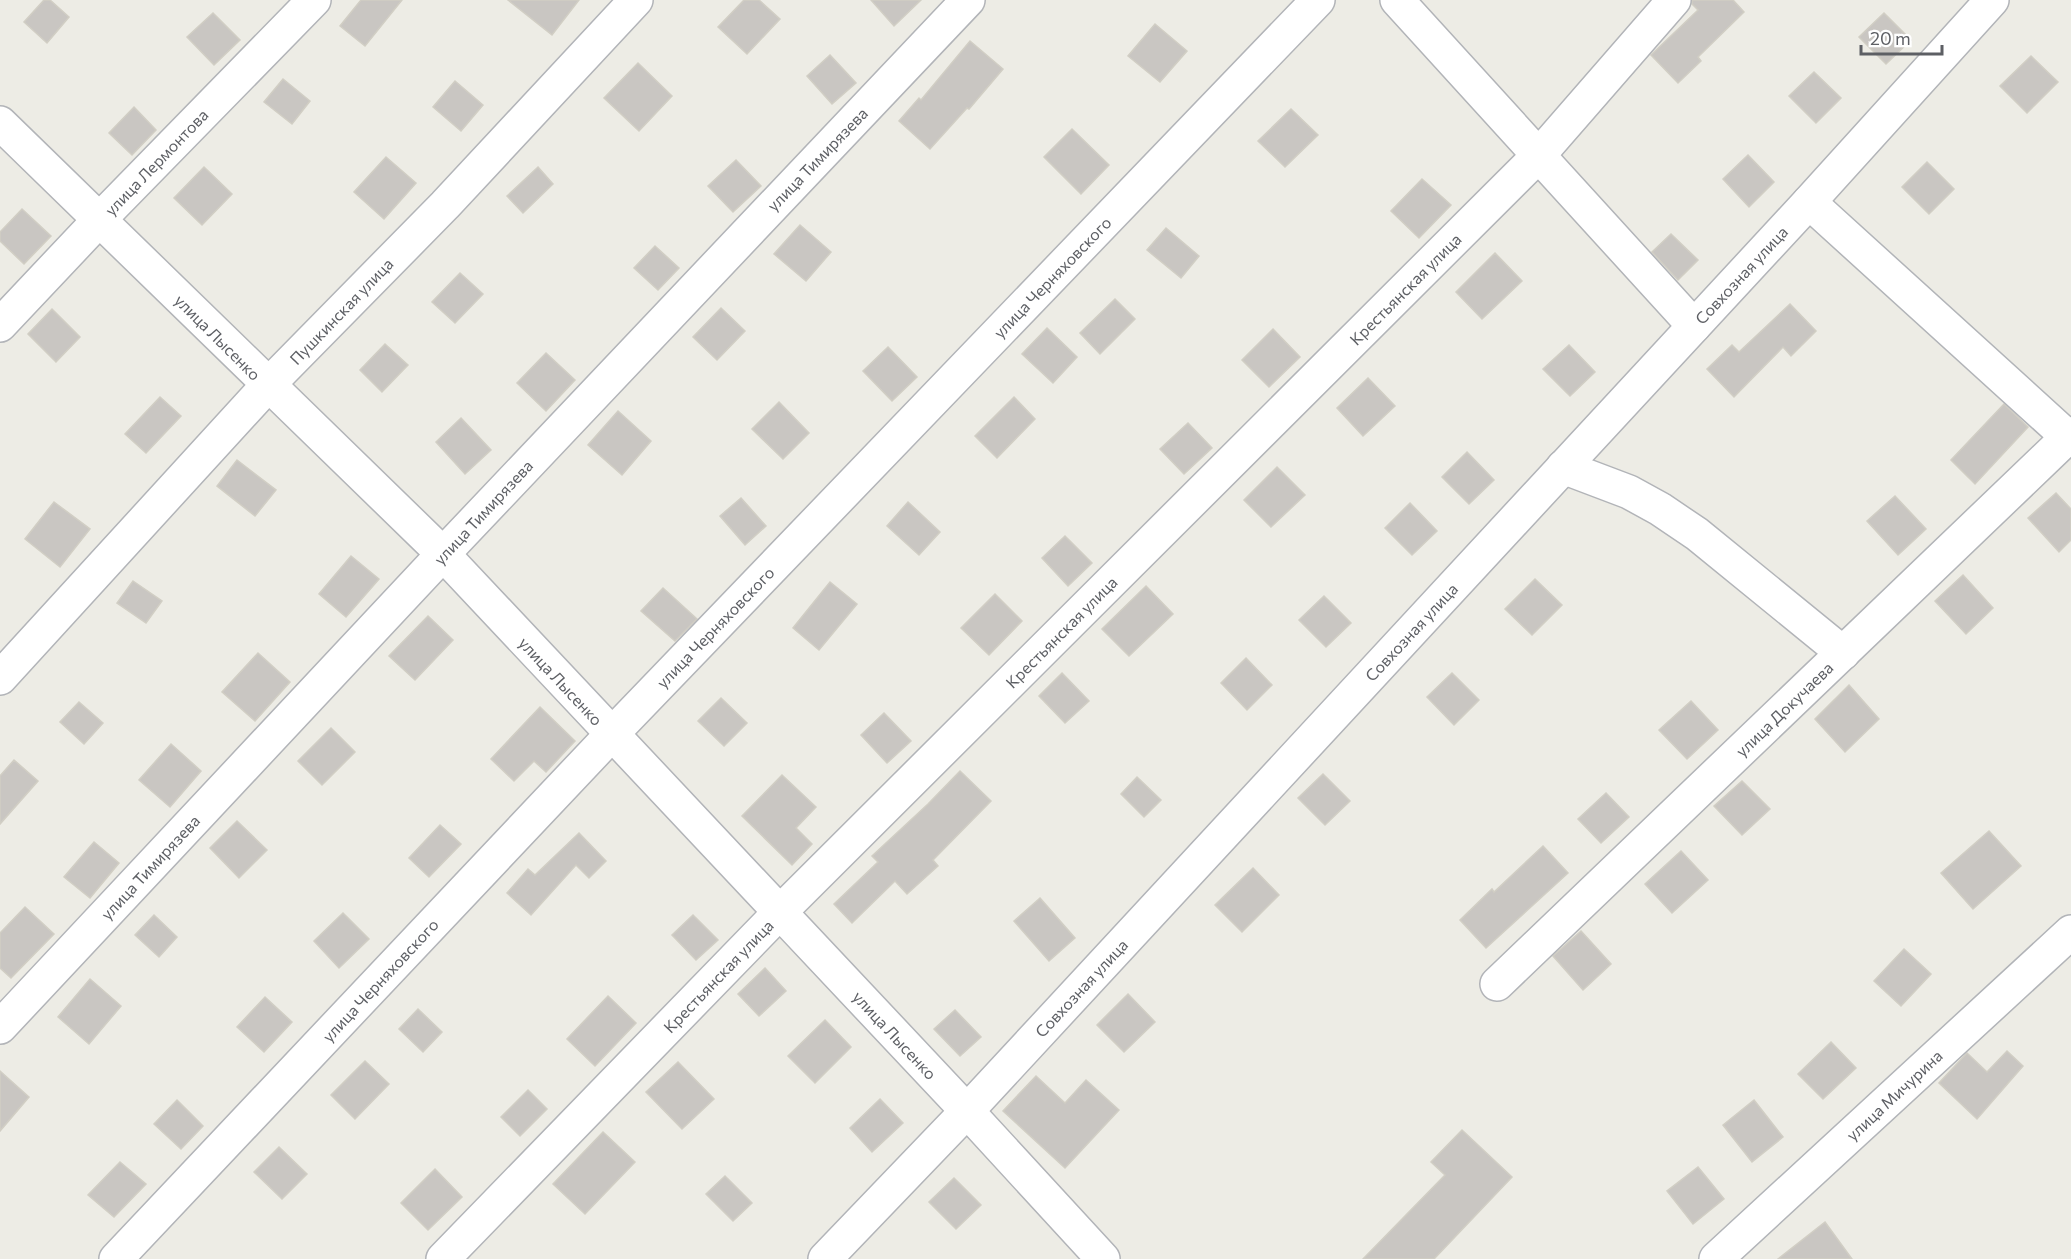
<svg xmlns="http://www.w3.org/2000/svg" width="2071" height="1259" viewBox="0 0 2071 1259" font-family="Commissioner,sans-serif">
	<rect width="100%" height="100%" fill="#edece5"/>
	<g fill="#c9c6c2" stroke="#d1cec4" stroke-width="1.5">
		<path d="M 44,0 L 50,0 L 69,17 L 47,43 L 24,22 Z"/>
		<path d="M 361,0 L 402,0 L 365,46 L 340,26 Z"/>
		<path d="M 508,0 L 579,0 L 552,35 Z"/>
		<path d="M 744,0 L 759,0 L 780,19 L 747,54 L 718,27 Z"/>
		<path d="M 871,0 L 921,0 L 894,26 Z"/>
		<path d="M 1692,0 L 1733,0 L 1744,12 L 1698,57 L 1701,61 L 1678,83 L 1651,55 L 1698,10 L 1692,4 Z"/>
		<path d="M 213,13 L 240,40 L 214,65 L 187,37 Z"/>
		<path d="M 1884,13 L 1911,40 L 1886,64 L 1859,37 Z"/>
		<path d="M 1155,24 L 1187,51 L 1160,82 L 1128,56 Z"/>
		<path d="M 970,41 L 1003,69 L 969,109 L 967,108 L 930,149 L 899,121 L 919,98 L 921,100 Z"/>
		<path d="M 830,55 L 856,83 L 832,104 L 807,76 Z"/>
		<path d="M 2031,56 L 2058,82 L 2027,113 L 2000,86 Z"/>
		<path d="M 638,63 L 672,96 L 639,131 L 604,98 Z"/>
		<path d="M 1814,72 L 1841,98 L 1816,123 L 1789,96 Z"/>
		<path d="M 283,79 L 310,101 L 292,124 L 264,102 Z"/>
		<path d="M 455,81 L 483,105 L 461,131 L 433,107 Z"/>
		<path d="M 134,107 L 156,130 L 132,155 L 109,133 Z"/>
		<path d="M 1291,109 L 1318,135 L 1285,167 L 1258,141 Z"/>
		<path d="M 1072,129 L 1109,165 L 1081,194 L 1044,157 Z"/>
		<path d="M 1748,155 L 1774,182 L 1749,207 L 1723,179 Z"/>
		<path d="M 386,157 L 416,183 L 384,219 L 354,192 Z"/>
		<path d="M 736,160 L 761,186 L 733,212 L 708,186 Z"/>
		<path d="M 1927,162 L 1954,189 L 1929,214 L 1902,187 Z"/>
		<path d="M 204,167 L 232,194 L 202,225 L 174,198 Z"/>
		<path d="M 538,167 L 553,184 L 523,213 L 507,196 Z"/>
		<path d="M 1422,179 L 1451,205 L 1419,238 L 1391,211 Z"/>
		<path d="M 22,209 L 51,236 L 24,264 L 0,241 L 0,232 Z"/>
		<path d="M 800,225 L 831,252 L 806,281 L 774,254 Z"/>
		<path d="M 1166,228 L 1199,256 L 1181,278 L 1147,250 Z"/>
		<path d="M 1671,234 L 1698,260 L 1678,280 L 1652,252 Z"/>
		<path d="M 655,246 L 679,268 L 658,290 L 634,268 Z"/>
		<path d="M 1495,253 L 1522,281 L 1482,319 L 1456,292 Z"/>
		<path d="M 460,273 L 483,294 L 455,323 L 432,302 Z"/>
		<path d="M 1115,299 L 1135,319 L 1100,354 L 1080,333 Z"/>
		<path d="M 1790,304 L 1816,331 L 1791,356 L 1783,347 L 1734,397 L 1707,369 L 1732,345 L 1739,352 Z"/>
		<path d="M 721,308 L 745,331 L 717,360 L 693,337 Z"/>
		<path d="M 52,309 L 80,337 L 56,362 L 28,334 Z"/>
		<path d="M 1047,328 L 1077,357 L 1053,383 L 1022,354 Z"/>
		<path d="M 1273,329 L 1300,357 L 1269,387 L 1242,360 Z"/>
		<path d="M 385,344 L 408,365 L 382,392 L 360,370 Z"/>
		<path d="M 1569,345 L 1595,372 L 1570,396 L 1543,369 Z"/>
		<path d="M 888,347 L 917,377 L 892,401 L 863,371 Z"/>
		<path d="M 546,353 L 575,380 L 546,411 L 517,383 Z"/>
		<path d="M 1368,378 L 1395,406 L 1363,436 L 1337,408 Z"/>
		<path d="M 160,397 L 181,416 L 146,453 L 125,434 Z"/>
		<path d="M 1014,397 L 1035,419 L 997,458 L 975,436 Z"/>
		<path d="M 779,402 L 809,433 L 783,459 L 752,429 Z"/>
		<path d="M 2004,404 L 2028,427 L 1975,484 L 1951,460 Z"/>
		<path d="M 618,411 L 651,441 L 622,475 L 588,445 Z"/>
		<path d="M 461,418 L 491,450 L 465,474 L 436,442 Z"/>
		<path d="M 1188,423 L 1212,448 L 1184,474 L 1160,449 Z"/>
		<path d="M 1467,452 L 1494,480 L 1469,504 L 1442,477 Z"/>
		<path d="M 237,460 L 276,490 L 255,516 L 217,486 Z"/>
		<path d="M 1277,467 L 1305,495 L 1271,527 L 1244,500 Z"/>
		<path d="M 2056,493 L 2071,509 L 2071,540 L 2059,552 L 2028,518 Z"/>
		<path d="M 1895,496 L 1926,529 L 1898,555 L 1867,521 Z"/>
		<path d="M 741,498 L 766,526 L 745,545 L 720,516 Z"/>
		<path d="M 54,502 L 90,529 L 60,567 L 25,539 Z"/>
		<path d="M 908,502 L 940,532 L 919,555 L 887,526 Z"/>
		<path d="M 1410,503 L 1437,531 L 1412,555 L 1385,528 Z"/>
		<path d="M 1065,536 L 1092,563 L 1068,586 L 1042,558 Z"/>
		<path d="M 351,556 L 379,579 L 346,617 L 319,594 Z"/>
		<path d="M 1963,575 L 1993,608 L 1966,634 L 1935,601 Z"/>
		<path d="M 1535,579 L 1562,605 L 1532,635 L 1505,609 Z"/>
		<path d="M 133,581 L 162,601 L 146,623 L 117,603 Z"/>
		<path d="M 830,582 L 857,604 L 819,650 L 793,628 Z"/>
		<path d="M 1146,586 L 1173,614 L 1129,656 L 1102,629 Z"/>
		<path d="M 663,588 L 697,619 L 675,641 L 641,611 Z"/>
		<path d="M 995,594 L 1022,621 L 989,655 L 961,628 Z"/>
		<path d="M 1324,596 L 1351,623 L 1326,647 L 1299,620 Z"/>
		<path d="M 428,616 L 453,640 L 415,680 L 389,656 Z"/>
		<path d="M 258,653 L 290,682 L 255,721 L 222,692 Z"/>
		<path d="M 1246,658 L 1272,685 L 1247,710 L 1221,683 Z"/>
		<path d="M 1062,673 L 1089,701 L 1065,723 L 1039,696 Z"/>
		<path d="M 1452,673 L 1479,700 L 1454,725 L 1427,697 Z"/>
		<path d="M 1849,685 L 1879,719 L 1845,752 L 1815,719 Z"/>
		<path d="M 721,698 L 747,723 L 724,746 L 698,721 Z"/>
		<path d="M 1691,701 L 1718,730 L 1687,759 L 1659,730 Z"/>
		<path d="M 79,702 L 103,723 L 84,744 L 60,722 Z"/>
		<path d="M 540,707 L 575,741 L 546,772 L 534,761 L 514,781 L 491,759 Z"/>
		<path d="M 884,713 L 911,741 L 887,763 L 861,735 Z"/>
		<path d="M 331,728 L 355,752 L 322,785 L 298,761 Z"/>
		<path d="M 171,744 L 201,771 L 170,807 L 139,780 Z"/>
		<path d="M 14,760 L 38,781 L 0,824 L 0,776 Z"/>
		<path d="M 960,771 L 991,801 L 933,860 L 938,866 L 907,894 L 895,881 L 852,923 L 834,904 L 878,862 L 872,856 L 928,804 Z"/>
		<path d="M 1323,774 L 1350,801 L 1325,825 L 1298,798 Z"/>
		<path d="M 782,775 L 816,807 L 796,828 L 812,844 L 792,865 L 742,816 Z"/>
		<path d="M 1137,777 L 1161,800 L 1144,817 L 1121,794 Z"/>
		<path d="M 1742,781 L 1770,809 L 1742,835 L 1714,806 Z"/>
		<path d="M 1606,793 L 1629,817 L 1601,843 L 1578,819 Z"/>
		<path d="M 237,821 L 267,850 L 239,878 L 210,848 Z"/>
		<path d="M 440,825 L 461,844 L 429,877 L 409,858 Z"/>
		<path d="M 1989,831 L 2021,866 L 1973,909 L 1941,873 Z"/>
		<path d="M 579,833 L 606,861 L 589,878 L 576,865 L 531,915 L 507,893 L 528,869 L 535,875 Z"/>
		<path d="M 94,842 L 119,863 L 90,898 L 64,877 Z"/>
		<path d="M 1543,846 L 1568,873 L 1486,948 L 1460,920 L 1492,889 L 1494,892 Z"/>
		<path d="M 1681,851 L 1708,880 L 1672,913 L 1645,884 Z"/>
		<path d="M 1253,868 L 1279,895 L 1242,932 L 1215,905 Z"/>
		<path d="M 1040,898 L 1075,938 L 1049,961 L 1014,921 Z"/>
		<path d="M 25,907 L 54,934 L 11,978 L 0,968 L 0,933 Z"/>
		<path d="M 343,913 L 369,939 L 339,968 L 314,941 Z"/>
		<path d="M 154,915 L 177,937 L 159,957 L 135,935 Z"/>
		<path d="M 693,915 L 718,940 L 696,960 L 672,935 Z"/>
		<path d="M 1581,931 L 1611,964 L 1583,990 L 1553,956 Z"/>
		<path d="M 1904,949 L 1931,974 L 1901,1006 L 1874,981 Z"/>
		<path d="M 765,968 L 786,991 L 759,1016 L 738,994 Z"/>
		<path d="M 90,979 L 121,1006 L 89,1044 L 58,1017 Z"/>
		<path d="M 1128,994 L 1155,1022 L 1124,1052 L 1097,1025 Z"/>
		<path d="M 608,996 L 636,1023 L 595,1066 L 567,1039 Z"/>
		<path d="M 265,997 L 292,1022 L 264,1052 L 237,1027 Z"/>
		<path d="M 418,1009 L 442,1032 L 423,1052 L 399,1029 Z"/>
		<path d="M 955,1010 L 981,1037 L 960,1056 L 934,1029 Z"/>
		<path d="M 825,1020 L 851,1047 L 815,1083 L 788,1056 Z"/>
		<path d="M 1831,1042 L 1856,1068 L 1823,1099 L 1798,1074 Z"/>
		<path d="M 2007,1051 L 2023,1066 L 1977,1119 L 1939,1083 L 1967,1053 L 1987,1072 Z"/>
		<path d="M 365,1061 L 389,1084 L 355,1119 L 331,1095 Z"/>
		<path d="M 678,1062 L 714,1099 L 682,1129 L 646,1092 Z"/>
		<path d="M 0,1071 L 29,1097 L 0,1131 Z"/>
		<path d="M 1036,1076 L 1065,1103 L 1086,1080 L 1119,1110 L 1065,1168 L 1003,1111 Z"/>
		<path d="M 528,1090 L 547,1109 L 520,1136 L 501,1117 Z"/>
		<path d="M 880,1099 L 903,1123 L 872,1152 L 850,1128 Z"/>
		<path d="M 177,1100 L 203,1126 L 181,1149 L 154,1124 Z"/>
		<path d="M 1754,1100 L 1783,1137 L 1752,1162 L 1723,1125 Z"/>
		<path d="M 1462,1130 L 1512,1177 L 1434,1259 L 1363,1259 L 1445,1175 L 1431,1162 Z"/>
		<path d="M 603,1132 L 635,1162 L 585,1214 L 553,1184 Z"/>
		<path d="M 279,1147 L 307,1174 L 282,1199 L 254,1172 Z"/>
		<path d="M 120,1162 L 146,1184 L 114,1217 L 88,1195 Z"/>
		<path d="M 1698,1167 L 1724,1199 L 1693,1224 L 1667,1191 Z"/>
		<path d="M 435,1169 L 462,1197 L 428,1230 L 401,1203 Z"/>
		<path d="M 725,1176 L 752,1203 L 733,1221 L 706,1194 Z"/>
		<path d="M 954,1178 L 981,1205 L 956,1229 L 929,1202 Z"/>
		<path d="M 1825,1222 L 1852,1259 L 1778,1259 Z"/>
	</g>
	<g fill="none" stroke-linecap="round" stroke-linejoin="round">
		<g stroke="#b2b4b8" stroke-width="36">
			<g id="minor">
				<path d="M 1397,0 L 1694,326"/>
				<path d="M 0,123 L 443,554 L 967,1111 L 1103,1259"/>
				<path d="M 1809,202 L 2071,440"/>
				<path d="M 0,325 L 99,220 L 314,0"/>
				<path d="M 1563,467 L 1629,492 L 1660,509 L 1697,534 L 1843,653"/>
				<path d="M 0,678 L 268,385 L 445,205 L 636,0"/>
				<path d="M 1497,984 L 2071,434"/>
				<path d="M 0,1027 L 443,554 L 968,0"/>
				<path d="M 116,1259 L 611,735 L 1318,0"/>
				<path d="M 443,1259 L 780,912 L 1539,155 L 1674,0"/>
				<path d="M 825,1259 L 967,1111 L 1809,202 L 1992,0"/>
				<path d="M 1716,1259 L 2071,932"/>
			</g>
		</g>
		<use href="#minor" stroke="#fff" stroke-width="33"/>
	</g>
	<g text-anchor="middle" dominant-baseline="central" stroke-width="6" stroke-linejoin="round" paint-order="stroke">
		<g font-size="16" fill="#5d5f64" stroke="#fff">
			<text transform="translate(817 159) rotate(-46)">улица Тимирязева</text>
			<text transform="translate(156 162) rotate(-46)">улица Лермонтова</text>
			<text transform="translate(1741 275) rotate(-47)">Совхозная улица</text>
			<text transform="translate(1052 277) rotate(-46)">улица Черняховского</text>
			<text transform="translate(1405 289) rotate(-45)">Крестьянская улица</text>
			<text transform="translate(341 311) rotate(-46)">Пушкинская улица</text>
			<text transform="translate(218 337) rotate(45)">улица Лысенко</text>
			<text transform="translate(483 512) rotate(-47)">улица Тимирязева</text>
			<text transform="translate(715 627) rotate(-46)">улица Черняховского</text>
			<text transform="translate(1061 632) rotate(-45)">Крестьянская улица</text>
			<text transform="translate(1411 632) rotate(-47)">Совхозная улица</text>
			<text transform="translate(561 681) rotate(47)">улица Лысенко</text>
			<text transform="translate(1784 709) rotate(-44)">улица Докучаева</text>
			<text transform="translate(150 867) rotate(-47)">улица Тимирязева</text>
			<text transform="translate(718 976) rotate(-46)">Крестьянская улица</text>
			<text transform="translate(380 980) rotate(-47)">улица Черняховского</text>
			<text transform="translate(1081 988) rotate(-47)">Совхозная улица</text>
			<text transform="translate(895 1035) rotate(47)">улица Лысенко</text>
			<text transform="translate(1894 1095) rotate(-43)">улица Мичурина</text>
		</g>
	</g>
	<path d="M1861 45v9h81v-9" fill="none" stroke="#5d5f64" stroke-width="3"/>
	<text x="1870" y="45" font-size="18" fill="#5d5f64" stroke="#ffffff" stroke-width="4.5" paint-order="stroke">20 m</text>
</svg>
